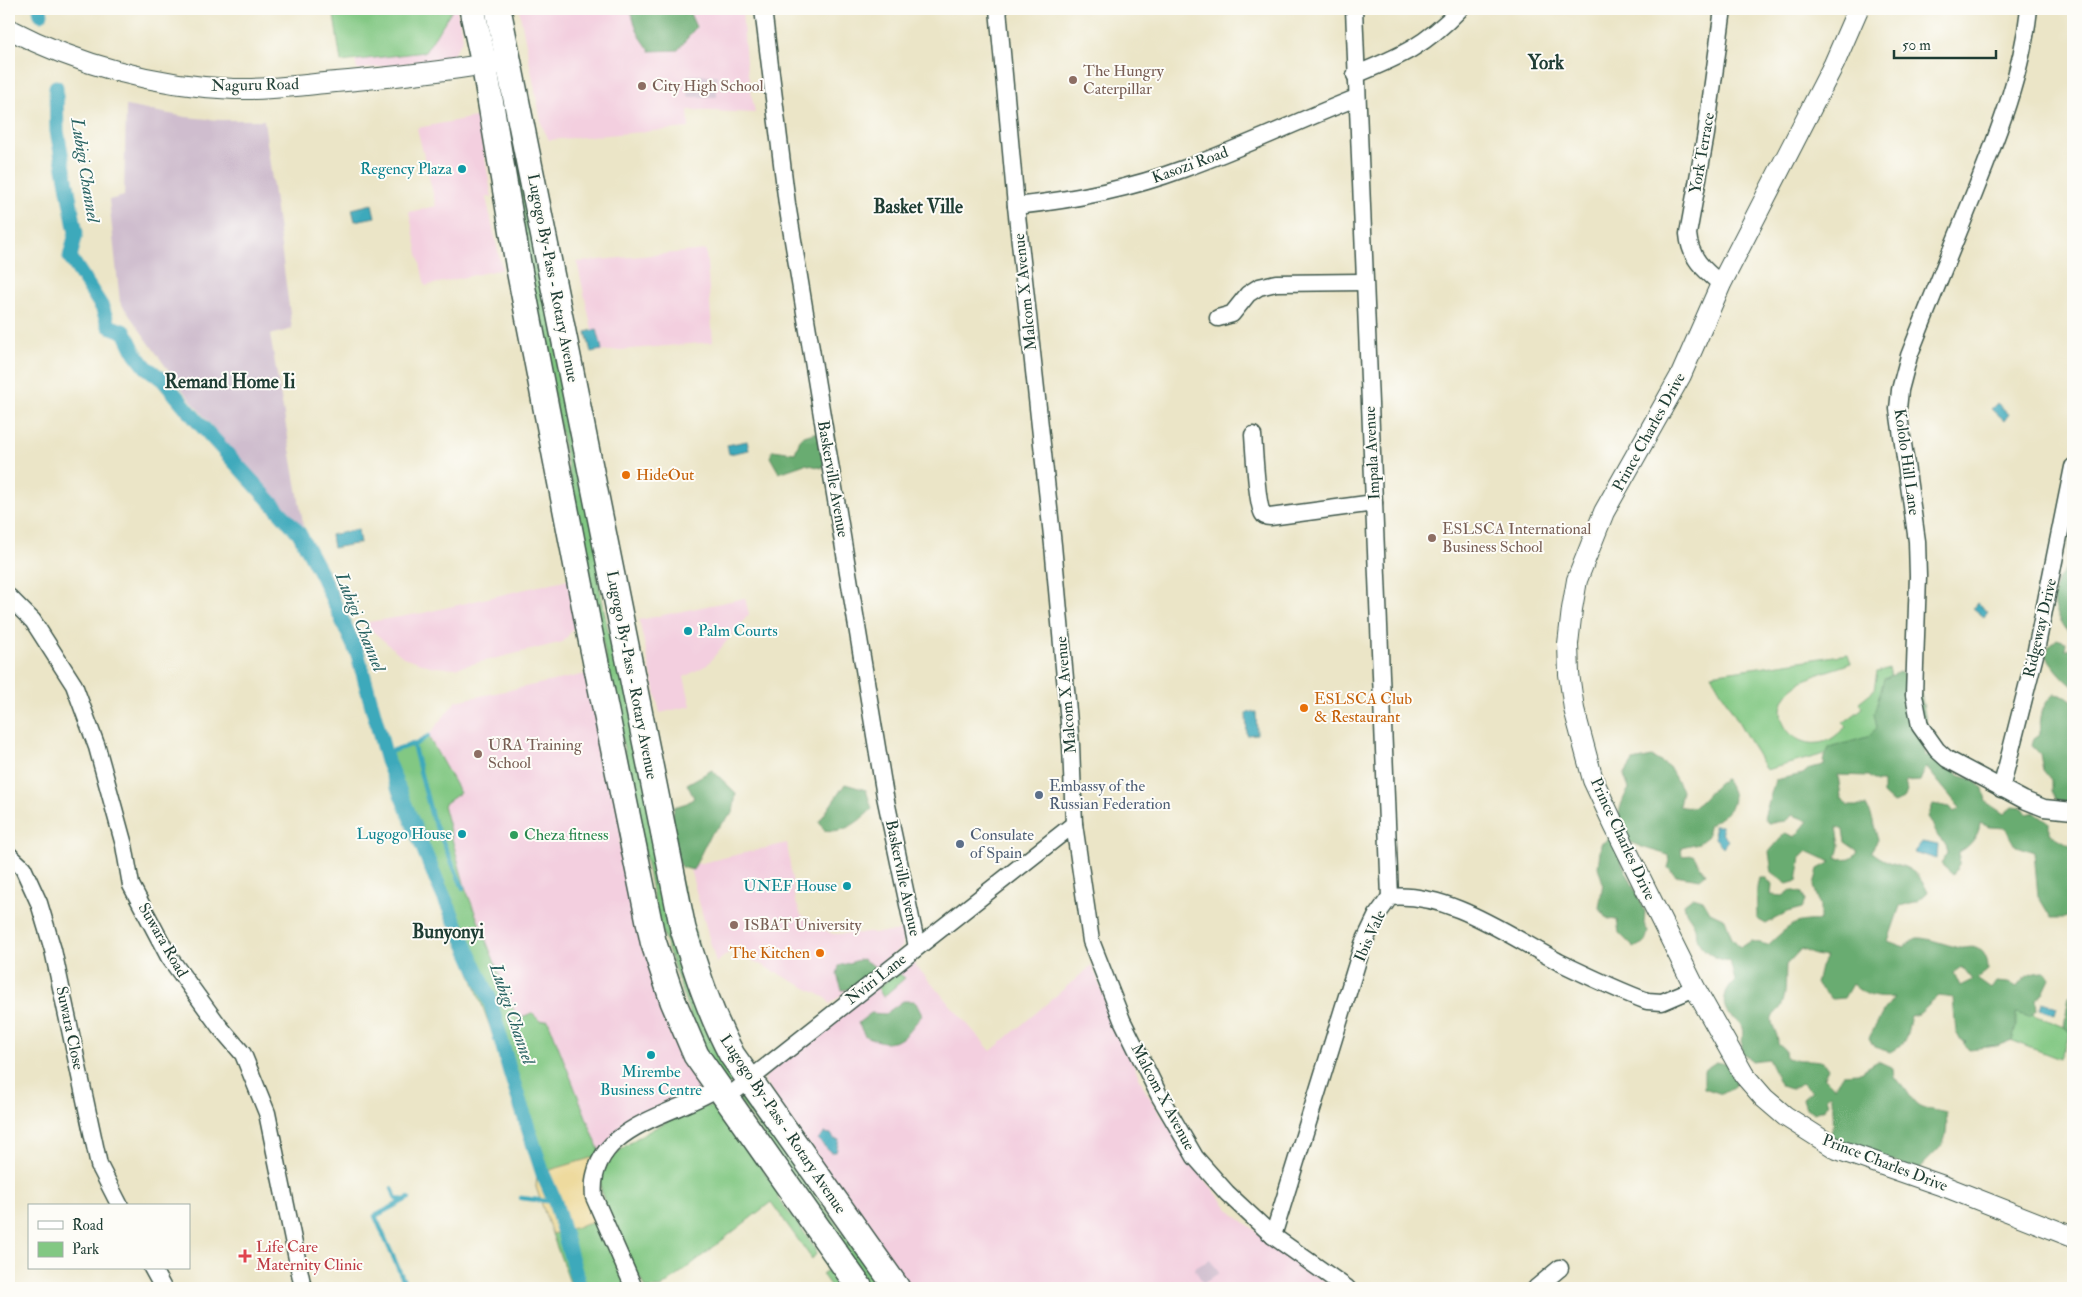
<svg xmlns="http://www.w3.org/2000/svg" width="2082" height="1297" viewBox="0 0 2082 1297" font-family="'IM FELL Double Pica',serif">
	<rect width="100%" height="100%" fill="#fdfcf7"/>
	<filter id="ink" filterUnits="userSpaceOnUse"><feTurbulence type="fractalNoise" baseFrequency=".02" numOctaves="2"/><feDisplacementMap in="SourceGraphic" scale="10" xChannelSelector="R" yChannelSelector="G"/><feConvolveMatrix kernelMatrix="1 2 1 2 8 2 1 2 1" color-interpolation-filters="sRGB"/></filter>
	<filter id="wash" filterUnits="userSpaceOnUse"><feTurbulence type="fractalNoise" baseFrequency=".0096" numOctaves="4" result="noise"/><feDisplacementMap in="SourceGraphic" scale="20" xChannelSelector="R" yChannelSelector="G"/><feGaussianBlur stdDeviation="1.12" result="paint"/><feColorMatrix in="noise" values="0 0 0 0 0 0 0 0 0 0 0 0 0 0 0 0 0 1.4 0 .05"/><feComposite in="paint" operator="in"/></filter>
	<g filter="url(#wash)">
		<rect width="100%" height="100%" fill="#ebe5c7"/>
		<g fill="#f3cfdf">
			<path d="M 453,9 L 457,9 L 463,39 L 451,58 L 357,70 L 355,60 L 425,52 Z"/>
			<path d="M 519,9 L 742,9 L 746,62 L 755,113 L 688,110 L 689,128 L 549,140 L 542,126 Z"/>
			<path d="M 481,116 L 480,130 L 492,197 L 486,197 L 502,269 L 425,286 L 409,212 L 436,206 L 417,128 Z"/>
			<path d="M 706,250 L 713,342 L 597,352 L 577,262 Z"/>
			<path d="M 573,578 L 581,619 L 563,642 L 456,668 L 433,667 L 403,657 L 363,623 L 423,613 Z"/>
			<path d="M 745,598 L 749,614 L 707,665 L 684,677 L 691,706 L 660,713 L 639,620 Z"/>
			<path d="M 601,671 L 630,837 L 619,841 L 658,959 L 655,988 L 691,1072 L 701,1088 L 601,1155 L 540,1021 L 532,1013 L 517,1019 L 465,887 L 443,805 L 460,793 L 428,736 L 456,701 Z"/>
			<path d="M 787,843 L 795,900 L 801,915 L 814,925 L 833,934 L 896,932 L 904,927 L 905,935 L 902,947 L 830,1004 L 826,998 L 732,950 L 716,963 L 689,866 Z"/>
			<path d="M 911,960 L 991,1051 L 1092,965 L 1113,1018 L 1145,1090 L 1199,1172 L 1233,1214 L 1333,1288 L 904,1288 L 764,1081 L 770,1068 Z"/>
		</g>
		<g fill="#cfbdce">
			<path d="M 687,75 L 717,75 L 717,97 L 688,97 Z"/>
			<path d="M 126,106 L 186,117 L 219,120 L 264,120 L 292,329 L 270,335 L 305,534 L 254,478 L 181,388 L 120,302 L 109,200 L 124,196 Z"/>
			<path d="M 1210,1259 L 1219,1273 L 1203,1283 L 1194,1268 Z"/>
		</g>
		<g fill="#82c883" stroke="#50825c">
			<path d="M 333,9 L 453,9 L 425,52 L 341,62 Z"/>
			<path d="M 500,67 L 604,572 L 597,574 L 614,659 L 621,658 L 734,1078 L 729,1086 L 701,1048 L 657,916 L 490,74 Z"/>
			<path d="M 1848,654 L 1851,663 C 1833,670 1812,674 1797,685 C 1760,710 1794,758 1831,739 C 1836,736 1841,731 1846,727 L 1843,723 L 1863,708 L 1859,702 L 1874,690 L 1877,672 L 1889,668 L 1906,732 L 1766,770 L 1711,674 Z"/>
			<path d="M 428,736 L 460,793 L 443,805 L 465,887 L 517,1019 L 532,1013 L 540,1021 L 548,1020 L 601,1155 L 537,1174 L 507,1074 L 459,941 L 386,753 L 413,746 Z"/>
			<path d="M 897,972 L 905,978 L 883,997 L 878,988 Z"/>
			<path d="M 2007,1004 L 2072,1030 L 2060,1059 L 1995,1034 Z"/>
			<path d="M 745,1095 L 784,1153 L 884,1288 L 869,1288 L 739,1100 L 741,1096 Z"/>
			<path d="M 717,1105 L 780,1194 L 777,1197 L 816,1248 L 816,1254 L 812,1259 L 771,1202 L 661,1288 L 645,1288 C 635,1267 591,1193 602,1173 C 611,1155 629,1142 646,1133 C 667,1121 693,1107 717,1105 Z"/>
			<path d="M 598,1221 L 628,1288 L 572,1288 L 552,1234 Z"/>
			<path d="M 826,1271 L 831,1271 L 843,1288 L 832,1288 L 822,1274 Z"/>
		</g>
		<g fill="#69ac71" stroke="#447452" fill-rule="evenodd">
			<path d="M 639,9 L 688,9 L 696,27 L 678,50 L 650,51 L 639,35 L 631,13 Z"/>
			<path d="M 817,432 L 826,459 L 822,468 L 805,464 L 779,473 L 770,457 L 773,450 L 795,453 L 801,437 Z"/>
			<path d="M 2073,517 L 2073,638 C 2061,624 2049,604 2056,585 C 2058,577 2066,572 2067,564 C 2070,548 2068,533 2073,517 Z"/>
			<path d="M 2057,639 L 2066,642 L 2065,650 L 2073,646 L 2073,686 C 2065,681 2051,664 2046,655 L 2049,646 Z"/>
			<path d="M 1899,672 L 1919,682 L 1927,727 L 1924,746 L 1926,758 L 1932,753 L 1954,769 L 1960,776 L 1972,779 L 1983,788 L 1986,802 L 2004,814 L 2012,807 L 2023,808 L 2027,814 L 2035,812 L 2049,822 L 2049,833 L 2073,847 L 2073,916 L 2070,913 L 2065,918 L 2051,918 L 2038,896 L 2034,852 L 2016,846 L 2006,828 L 1989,827 L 1980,823 C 1980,834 1969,848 1959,852 L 1959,865 L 1953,875 L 1941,864 L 1948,853 L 1946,844 C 1934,837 1936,827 1928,817 L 1933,804 L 1950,807 L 1954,812 L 1960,808 L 1926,767 L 1920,781 L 1905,782 L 1907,791 L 1904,799 L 1893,803 L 1883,794 L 1883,782 L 1876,782 L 1868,776 L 1838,775 L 1841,797 L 1848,806 L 1866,806 C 1874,817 1874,828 1878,840 L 1871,851 C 1895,872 1910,856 1928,892 L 1918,901 L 1900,906 L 1888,941 L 1904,947 C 1908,944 1913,939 1917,938 C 1926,937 1950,946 1959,948 C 1966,949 1972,945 1979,949 C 1986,953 1988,962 1988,970 L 1977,979 L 1991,989 L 1996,982 L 2008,983 L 2017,987 C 2025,975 2032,972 2046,972 L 2050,978 L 2043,993 L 2036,999 L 2037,1010 L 2029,1017 L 2016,1013 L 2016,1027 L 2012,1040 L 1997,1046 L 1969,1049 L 1963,1043 L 1966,1042 L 1961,1041 L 1956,1032 L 1953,998 L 1939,996 L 1919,1014 L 1911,1016 C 1906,1034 1909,1042 1890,1052 L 1874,1047 L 1869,1038 L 1883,1012 L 1894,997 C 1876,999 1865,996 1852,984 L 1844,998 L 1832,999 L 1816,984 L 1820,967 L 1826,957 L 1814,955 L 1801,949 L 1786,965 C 1785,978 1787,993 1782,1005 C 1780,1010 1774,1013 1772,1018 C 1770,1024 1779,1034 1778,1044 L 1785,1050 L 1786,1058 C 1800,1062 1810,1058 1823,1062 L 1828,1069 L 1824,1077 L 1834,1087 L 1843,1074 L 1858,1073 L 1878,1061 L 1893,1068 L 1894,1078 C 1906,1085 1908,1097 1918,1105 C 1924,1109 1939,1111 1946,1113 C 1950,1149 1937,1147 1918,1171 L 1831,1137 L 1834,1108 L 1830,1094 L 1826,1097 L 1828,1103 L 1824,1110 L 1814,1113 L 1806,1108 L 1803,1099 L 1811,1092 L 1802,1083 L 1790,1089 L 1781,1086 L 1768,1059 L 1752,1061 L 1742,1052 C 1741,1045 1744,1034 1742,1028 C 1740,1020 1733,1019 1728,1013 C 1720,1002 1726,990 1735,981 L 1730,961 C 1716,960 1701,951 1696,937 C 1695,933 1696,928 1694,925 C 1690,915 1686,916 1684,904 L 1693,897 L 1703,900 L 1710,912 L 1725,919 L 1732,938 L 1740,947 L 1752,941 L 1768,945 C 1787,928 1793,919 1820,921 L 1820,906 L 1814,886 L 1818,869 L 1831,862 L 1807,851 L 1801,857 L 1797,881 L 1787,884 L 1772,873 L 1769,852 L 1785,833 L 1795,837 L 1808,821 L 1793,815 L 1785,821 L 1768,823 L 1764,818 L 1775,780 L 1803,774 L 1810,768 L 1825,765 L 1823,761 L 1829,748 L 1867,737 L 1877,728 L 1874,714 L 1884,679 ZM 1837,827 L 1843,830 L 1845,842 L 1858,851 L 1852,858 L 1837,859 L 1840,846 ZM 1962,967 L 1972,980 L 1960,986 L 1954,973 Z"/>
			<path d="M 2054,694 L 2066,696 L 2073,701 L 2073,793 L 2067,802 L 2057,800 L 2052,791 L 2052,781 L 2043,770 L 2040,754 L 2032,746 L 2034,738 L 2040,734 C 2040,718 2041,705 2054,694 Z"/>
			<path d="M 1652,757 L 1669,767 L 1682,790 L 1679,806 C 1703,814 1706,787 1725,779 C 1742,803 1729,813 1708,826 L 1708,836 L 1699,843 L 1681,847 L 1682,856 L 1693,855 L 1706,874 L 1700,879 L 1675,875 L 1668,868 L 1670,860 L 1668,855 C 1656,851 1641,848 1630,842 C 1611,832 1619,803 1629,789 L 1624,775 L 1633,761 Z"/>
			<path d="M 712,770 L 736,793 L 733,813 L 710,835 L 693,870 L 681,867 L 669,838 L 674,807 L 687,803 L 694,798 L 687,784 Z"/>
			<path d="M 845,784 L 866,790 L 872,809 C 858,822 845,834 824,830 L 819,822 Z"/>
			<path d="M 1610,838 L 1645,911 L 1644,924 L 1648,932 L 1645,942 L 1634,948 L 1619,933 L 1617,920 L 1608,919 L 1599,908 L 1603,883 L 1598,867 L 1601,844 Z"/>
			<path d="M 1759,878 L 1766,878 L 1772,885 L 1771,895 L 1783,896 L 1791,890 L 1802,893 L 1805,901 L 1802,908 L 1787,912 L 1766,924 L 1757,919 C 1757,904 1755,891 1759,878 Z"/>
			<path d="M 862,959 L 874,966 L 873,974 L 853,989 L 842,990 L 837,975 L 839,966 Z"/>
			<path d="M 2073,993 L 2073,1034 L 2064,1027 L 2069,996 Z"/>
			<path d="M 903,1001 L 915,1001 L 922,1015 C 902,1040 898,1050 865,1036 L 858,1023 L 871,1013 L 885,1014 Z"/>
			<path d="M 1716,1062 L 1726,1064 L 1737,1081 L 1733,1088 L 1722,1094 L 1704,1088 L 1704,1070 Z"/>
		</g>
		<path fill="#eeda9e" stroke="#868c69" d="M 601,1155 L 598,1221 L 552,1234 L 536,1187 L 537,1174 Z"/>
		<g fill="#3ca9bb" stroke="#2e7378">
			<path d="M 372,204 L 375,217 L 355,221 L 352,209 Z"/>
			<path d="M 597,329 L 602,350 L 591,352 L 586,332 Z"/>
			<path d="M 1997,403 L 2009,414 L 2004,421 L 1991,409 Z"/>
			<path d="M 747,441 L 749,450 L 729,454 L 727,445 Z"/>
			<path d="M 358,529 L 360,543 L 333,548 L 331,535 Z"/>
			<path d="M 1977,603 L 1988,612 L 1984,617 L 1973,608 Z"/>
			<path d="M 1256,712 L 1257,734 L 1247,735 L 1246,713 Z"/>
			<path d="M 1714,826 L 1721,826 L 1723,835 L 1728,840 L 1723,847 L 1715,838 Z"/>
			<path d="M 1922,842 L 1938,845 L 1937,859 L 1914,852 Z"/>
			<path d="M 2042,1002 L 2057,1007 L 2055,1014 L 2040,1009 Z"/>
			<path d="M 825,1133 L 831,1134 L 834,1139 L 839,1140 L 836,1152 L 830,1152 L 818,1140 Z"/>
		</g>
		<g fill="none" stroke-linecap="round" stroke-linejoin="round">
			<g stroke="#3ca9bb" stroke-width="4.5">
				<path d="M 413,746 L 428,736"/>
				<path d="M 387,761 L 386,753 L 413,744 L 432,817 L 463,888"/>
				<path d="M 392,1188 L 396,1199 L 405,1200"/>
				<path d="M 521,1198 L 555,1202"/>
				<path d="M 407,1288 L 375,1216 L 409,1198"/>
			</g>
			<g stroke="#3ca9bb" stroke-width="15">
				<path d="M 40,9 L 41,14"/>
				<path d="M 56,87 L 57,131 L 76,233 L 70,257 L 102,307 L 109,326 L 125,332 L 135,353 L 146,367 L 163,380 L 198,422 L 299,533 L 321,574 L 358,655 L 387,761 L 435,877 L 489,997 L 510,1072 L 543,1174 L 555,1202 L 580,1288"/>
			</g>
		</g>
	</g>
	<g filter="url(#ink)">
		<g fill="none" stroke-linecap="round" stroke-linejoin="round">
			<g stroke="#3e564a" stroke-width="19">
				<g id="minor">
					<path d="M 763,9 L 787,204 L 885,796 L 917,947"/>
					<path d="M 998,9 L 1016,206 L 1053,545 L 1071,745 L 1074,824 L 1091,941 L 1122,1020 L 1160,1097 L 1195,1157 L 1227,1193 L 1273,1236 L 1347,1288"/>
					<path d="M 1354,9 L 1390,897"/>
					<path d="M 2029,9 C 2022,74 1998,134 1974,194 C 1952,248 1930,302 1909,356 L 1900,390 L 1898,409 L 1917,541 L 1918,576 L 1914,695 L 1920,726 L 1937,750 L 1947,759 L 2024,800 L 2044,808 L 2073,811"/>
					<path d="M 1355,75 C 1401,56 1425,46 1460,9"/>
					<path d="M 1016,206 C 1073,200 1129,189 1183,169 C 1242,148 1298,121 1356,98"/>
					<path d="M 1721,284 C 1703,269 1690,258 1688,234 L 1706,134 L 1723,9"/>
					<path d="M 1218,318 L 1232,314 L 1248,294 L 1259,287 L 1276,283 L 1363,282"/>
					<path d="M 1253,435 C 1254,448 1257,506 1263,514 C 1264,516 1267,517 1270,517 L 1374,503"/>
					<path d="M 9,597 L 33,621 L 74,685 L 97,747 L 124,845 L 131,885 L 169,957 L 219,1026 L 243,1054 L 267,1113 L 303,1288"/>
					<path d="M 2001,789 L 2035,655 L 2073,467"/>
					<path d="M 9,855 L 23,868 L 39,903 L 53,950 L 99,1165 L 120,1206"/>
					<path d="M 725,1099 L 1074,824"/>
					<path d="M 1273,1236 L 1363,944 L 1377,915 L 1390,897 C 1450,892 1507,935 1559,962 C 1588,976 1617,990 1647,1001 L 1662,1002 L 1695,988"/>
					<path d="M 152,1268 L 163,1288"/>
					<path d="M 634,1288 L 594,1197 C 587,1126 672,1117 718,1088"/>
					<path d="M 1536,1288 L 1560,1268"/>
				</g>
			</g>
			<g stroke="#3e564a" stroke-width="22">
				<g id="tertiary">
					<path d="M 1858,9 L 1834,64 L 1721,284 L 1681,375 L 1604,512 L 1577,580 L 1572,609 L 1568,644 L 1569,674 L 1574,709 L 1593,780 L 1614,825 L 1695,988 L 1744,1075 L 1764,1098 L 1785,1116 L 1837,1149 L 1946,1187 L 2073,1237"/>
					<path d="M 9,29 C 78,65 156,86 234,89 C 264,90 295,86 325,83 C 383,78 441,72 498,62"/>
				</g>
			</g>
			<g stroke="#3e564a" stroke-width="28">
				<g id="primary">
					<path d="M 472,9 L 484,64 L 519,269 L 590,634 L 653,941 L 673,1001 L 696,1055 L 860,1288"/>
					<path d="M 498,9 L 683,929 C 697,973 710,1014 732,1055 L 897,1288"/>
				</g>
			</g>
			<use href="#minor" stroke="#fff" stroke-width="16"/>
			<use href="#tertiary" stroke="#fff" stroke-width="20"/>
			<use href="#primary" stroke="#fff" stroke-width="25"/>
		</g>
	</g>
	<g fill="#8d6e63" stroke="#fdfcf7" stroke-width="2">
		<circle cx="1073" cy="80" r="5"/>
		<circle cx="642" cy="86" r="5"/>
		<circle cx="1432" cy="538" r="5"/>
		<circle cx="478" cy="754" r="5"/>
		<circle cx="734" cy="925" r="5"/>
	</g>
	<g fill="#0f9aa8" stroke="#fdfcf7" stroke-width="2">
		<circle cx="462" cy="169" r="5"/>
		<circle cx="688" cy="631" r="5"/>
		<circle cx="462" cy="834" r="5"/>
		<circle cx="847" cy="886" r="5"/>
		<circle cx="651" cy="1055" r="5"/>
	</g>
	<g fill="#e8710a" stroke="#fdfcf7" stroke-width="2">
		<circle cx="626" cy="475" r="5"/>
		<circle cx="1304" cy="708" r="5"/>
		<circle cx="820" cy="953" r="5"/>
	</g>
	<g fill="#5c6f8a" stroke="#fdfcf7" stroke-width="2">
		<circle cx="1039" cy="795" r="5"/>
		<circle cx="960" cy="844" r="5"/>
	</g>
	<circle fill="#2e9e5b" stroke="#fdfcf7" stroke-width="2" cx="514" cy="835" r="5"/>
	<path fill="#e0444e" stroke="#fdfcf7" stroke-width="2" d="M242.5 1248.5h5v5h5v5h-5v5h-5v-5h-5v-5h5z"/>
	<g text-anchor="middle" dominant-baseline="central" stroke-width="4" stroke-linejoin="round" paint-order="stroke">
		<g font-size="16" fill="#785e54" stroke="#fdfcf7" text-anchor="start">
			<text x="1083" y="71">The Hungry<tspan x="1083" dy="18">Caterpillar</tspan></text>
			<text x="652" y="86">City High School</text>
			<text x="1442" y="529">ESLSCA International<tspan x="1442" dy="18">Business School</tspan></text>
			<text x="488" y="745">URA Training<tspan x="488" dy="18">School</tspan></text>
			<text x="744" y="925">ISBAT University</text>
		</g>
		<g font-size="16" fill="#1f3d34" stroke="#fdfcf7">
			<text transform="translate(255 85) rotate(-1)">Naguru Road</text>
			<text transform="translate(1702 153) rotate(-80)">York Terrace</text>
			<text transform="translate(1190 165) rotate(-20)">Kasozi Road</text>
			<text transform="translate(553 278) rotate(79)">Lugogo By-Pass - Rotary Avenue</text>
			<text transform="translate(1025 292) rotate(-96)">Malcom X Avenue</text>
			<text transform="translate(1649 432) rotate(-61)">Prince Charles Drive</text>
			<text transform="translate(1372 453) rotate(-93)">Impala Avenue</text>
			<text transform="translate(1907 462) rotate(82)">Kololo Hill Lane</text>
			<text transform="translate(833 479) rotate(80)">Baskerville Avenue</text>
			<text transform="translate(2040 628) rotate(-77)">Ridgeway Drive</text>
			<text transform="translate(632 675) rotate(79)">Lugogo By-Pass - Rotary Avenue</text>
			<text transform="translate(1066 695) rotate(-95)">Malcom X Avenue</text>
			<text transform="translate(1623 839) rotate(65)">Prince Charles Drive</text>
			<text transform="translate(903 878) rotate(78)">Baskerville Avenue</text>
			<text transform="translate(1370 936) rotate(-66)">Ibis Vale</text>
			<text transform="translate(163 940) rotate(60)">Suwara Road</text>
			<text transform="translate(876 979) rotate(-38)">Nviri Lane</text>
			<text transform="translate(70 1028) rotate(78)">Suwara Close</text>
			<text transform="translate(1163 1097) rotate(62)">Malcom X Avenue</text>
			<text transform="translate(783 1124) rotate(56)">Lugogo By-Pass - Rotary Avenue</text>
			<text transform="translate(1885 1163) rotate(21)">Prince Charles Drive</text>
		</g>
		<g font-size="16" fill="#0d838f" stroke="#fdfcf7" text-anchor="end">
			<text x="452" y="169">Regency Plaza</text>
			<text x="698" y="631" text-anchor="start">Palm Courts</text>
			<text x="452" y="834">Lugogo House</text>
			<text x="837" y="886">UNEF House</text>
			<text x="651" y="1072" text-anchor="middle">Mirembe<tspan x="651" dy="18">Business Centre</tspan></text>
		</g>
		<g font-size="16" fill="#c56008" stroke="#fdfcf7" text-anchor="start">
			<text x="636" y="475">HideOut</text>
			<text x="1314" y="699">ESLSCA Club<tspan x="1314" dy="18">&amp; Restaurant</tspan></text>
			<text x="810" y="953" text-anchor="end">The Kitchen</text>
		</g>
		<g font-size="16" fill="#4e5e75" stroke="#fdfcf7" text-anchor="start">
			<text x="1049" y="786">Embassy of the<tspan x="1049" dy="18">Russian Federation</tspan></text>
			<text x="970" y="835">Consulate<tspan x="970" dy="18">of Spain</tspan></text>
		</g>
		<g font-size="16" fill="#27864d" stroke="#fdfcf7" text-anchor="start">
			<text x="524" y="835">Cheza fitness</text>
		</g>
		<g font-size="16" fill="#be3a42" stroke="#fdfcf7" text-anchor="start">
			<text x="256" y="1247">Life Care<tspan x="256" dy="18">Maternity Clinic</tspan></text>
		</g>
		<g font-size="18" font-style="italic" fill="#296363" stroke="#fdfcf7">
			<text transform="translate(85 170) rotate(81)">Lubigi Channel</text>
			<text transform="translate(360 622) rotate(68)">Lubigi Channel</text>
			<text transform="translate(512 1014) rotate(71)">Lubigi Channel</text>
		</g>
		<g font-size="19" font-weight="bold" fill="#1f3d34" stroke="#fdfcf7">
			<text x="1546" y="63">York</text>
			<text x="918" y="207">Basket Ville</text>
			<text x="230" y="382">Remand Home Ii</text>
			<text x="448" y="932">Bunyonyi</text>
		</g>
	</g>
	<rect width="2082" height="1297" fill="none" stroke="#fdfcf7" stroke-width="30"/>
	<rect x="28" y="1204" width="162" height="65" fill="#fdfcf7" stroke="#a4b0a9"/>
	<rect x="38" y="1221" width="25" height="8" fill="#ffffff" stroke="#a4b0a9"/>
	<text x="72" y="1230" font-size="15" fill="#1f3d34">Road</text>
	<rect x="38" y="1242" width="25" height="15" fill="#82c883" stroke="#a4b0a9"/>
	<text x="72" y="1254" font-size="15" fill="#1f3d34">Park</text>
	<path d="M1894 50v8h102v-8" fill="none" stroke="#1f3d34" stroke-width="2.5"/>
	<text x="1902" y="50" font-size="15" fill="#1f3d34" stroke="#fdfcf7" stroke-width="4" paint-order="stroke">50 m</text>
</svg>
